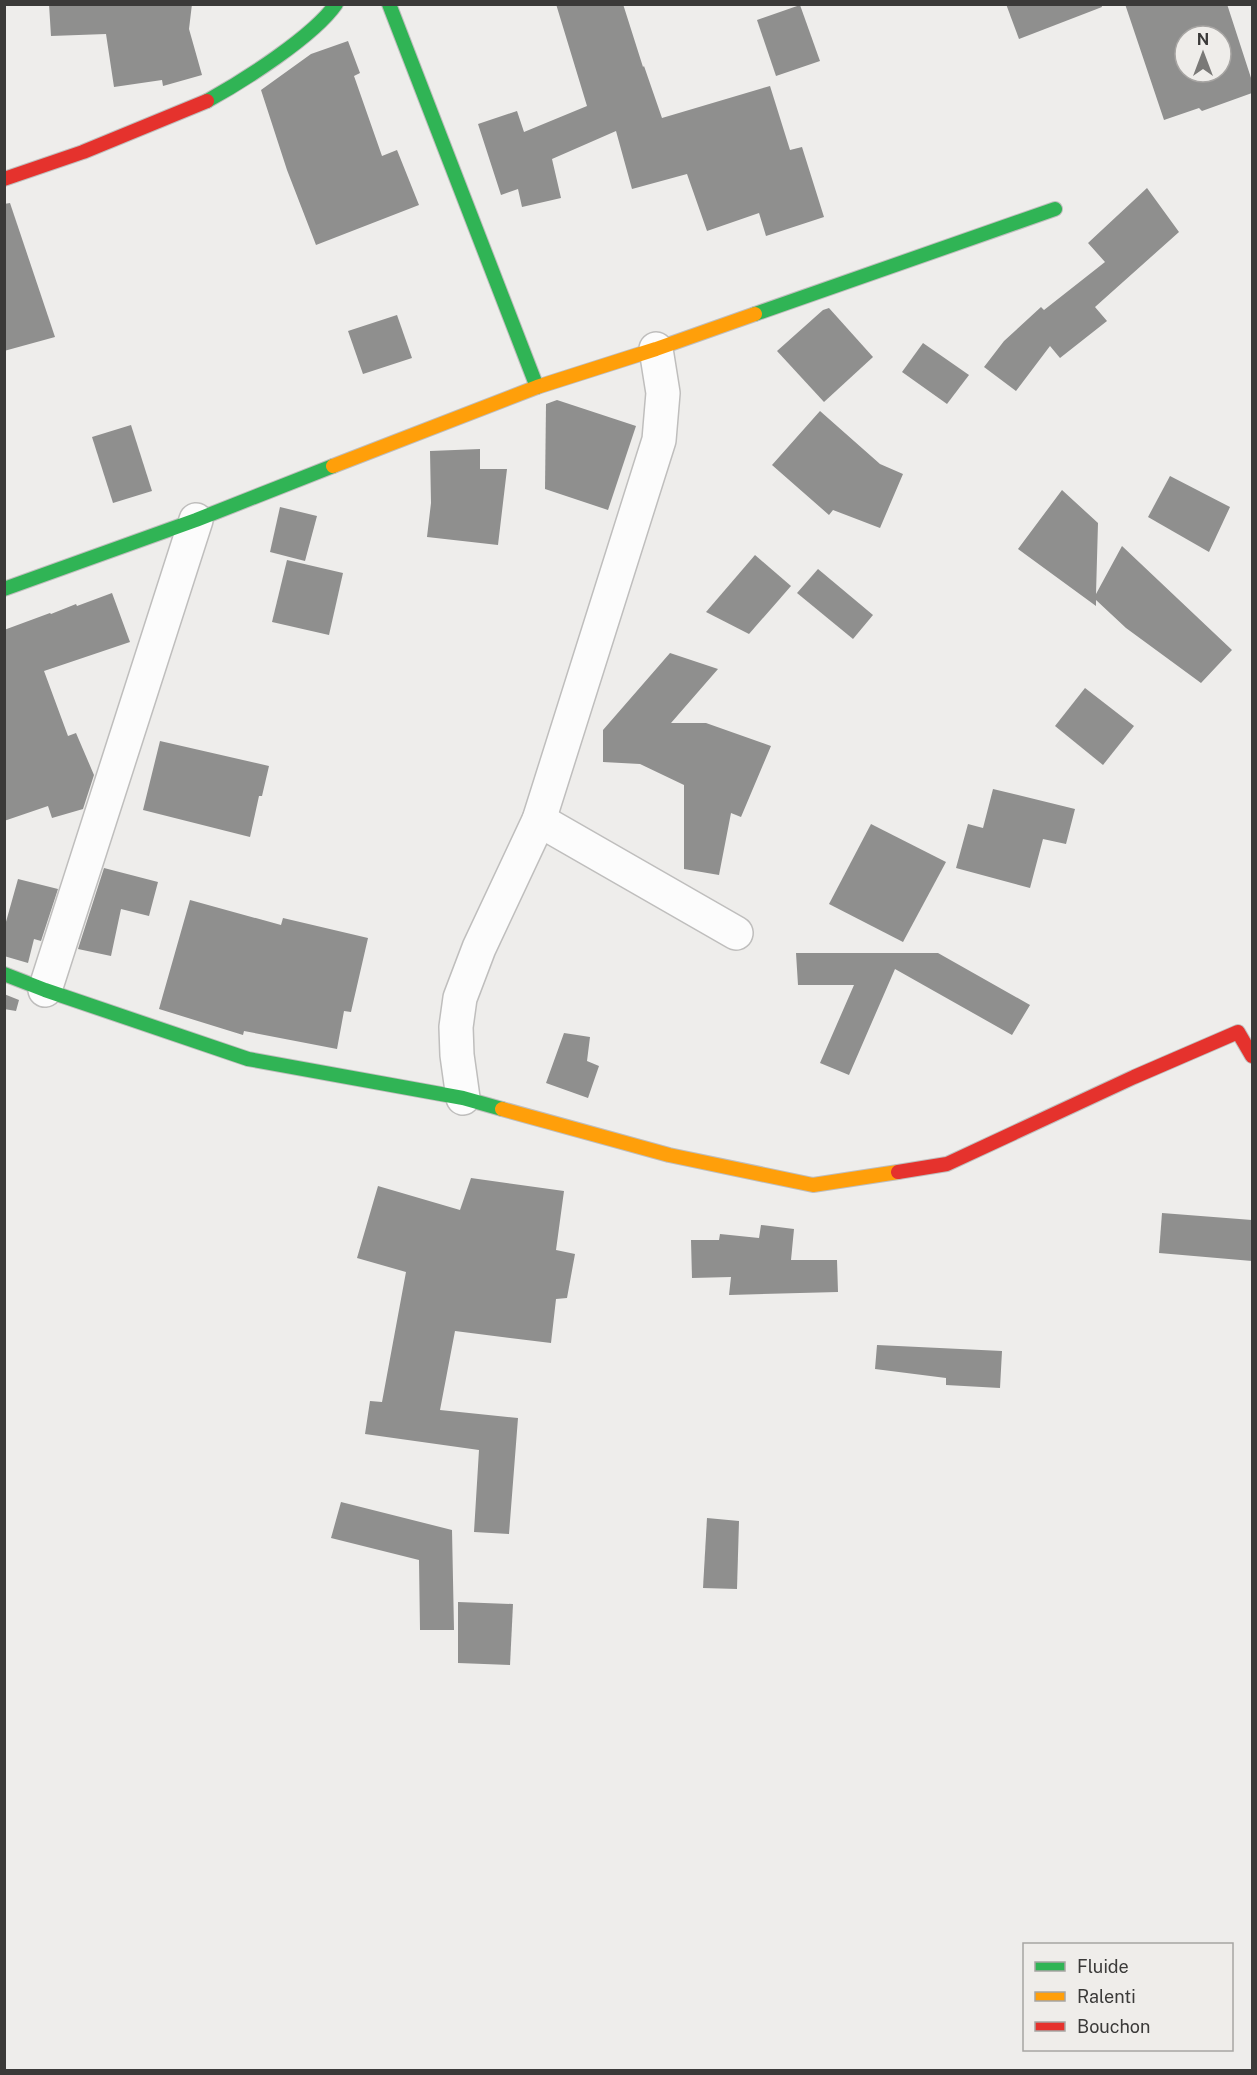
<svg xmlns="http://www.w3.org/2000/svg" width="1257" height="2075" viewBox="0 0 1257 2075" font-family="'Public Sans',sans-serif">
	<rect width="100%" height="100%" fill="#eeedeb"/>
	<g fill="#8f8f8e" fill-rule="evenodd">
		<path d="M 49,4 L 192,4 L 189,29 L 202,75 L 163,86 L 162,80 L 114,87 L 106,34 L 51,36 Z"/>
		<path d="M 556,4 L 623,4 L 643,67 L 644,66 L 662,118 L 770,86 L 790,150 L 802,147 L 824,217 L 766,236 L 759,213 L 707,231 L 687,174 L 632,189 L 616,131 L 552,159 L 561,198 L 522,207 L 518,189 L 501,195 L 478,124 L 517,111 L 524,132 L 587,106 Z"/>
		<path d="M 1006,4 L 1101,4 L 1102,7 L 1019,39 Z"/>
		<path d="M 1125,4 L 1227,4 L 1252,81 L 1252,93 L 1202,111 L 1199,108 L 1164,120 ZM 1185,36 L 1221,36 L 1221,72 L 1185,72 Z"/>
		<path d="M 800,5 L 820,61 L 776,76 L 757,20 Z"/>
		<path d="M 348,41 L 360,73 L 354,76 L 382,156 L 397,150 L 419,205 L 316,245 L 287,170 L 261,90 L 311,54 Z"/>
		<path d="M 1147,188 L 1179,232 L 1095,307 L 1107,321 L 1060,358 L 1050,346 L 1016,391 L 984,367 L 1004,341 L 1041,307 L 1044,310 L 1105,262 L 1088,243 Z"/>
		<path d="M 10,203 L 55,337 L 4,351 L 4,204 Z"/>
		<path d="M 829,308 L 873,357 L 824,402 L 777,351 L 823,310 Z"/>
		<path d="M 397,315 L 412,358 L 363,374 L 348,331 Z"/>
		<path d="M 923,343 L 969,375 L 947,404 L 902,372 Z"/>
		<path d="M 557,400 L 636,426 L 608,510 L 545,489 L 546,404 Z"/>
		<path d="M 820,411 L 880,464 L 903,474 L 880,528 L 833,510 L 829,515 L 772,465 Z"/>
		<path d="M 131,425 L 152,491 L 113,503 L 92,437 Z"/>
		<path d="M 480,449 L 480,469 L 507,469 L 498,545 L 427,537 L 431,503 L 430,451 Z"/>
		<path d="M 1170,476 L 1230,507 L 1209,552 L 1148,517 Z"/>
		<path d="M 1062,490 L 1098,523 L 1096,594 L 1122,546 L 1232,650 L 1201,683 L 1126,628 L 1096,600 L 1096,606 L 1018,549 Z"/>
		<path d="M 280,507 L 317,516 L 305,561 L 270,552 Z"/>
		<path d="M 755,555 L 791,586 L 749,634 L 706,612 Z"/>
		<path d="M 287,560 L 343,573 L 329,635 L 272,622 Z"/>
		<path d="M 818,569 L 873,615 L 853,639 L 797,593 Z"/>
		<path d="M 112,593 L 130,642 L 44,671 L 68,736 L 76,733 L 94,775 L 83,809 L 52,818 L 48,806 L 4,821 L 4,630 L 50,613 L 51,614 L 76,604 L 77,606 Z"/>
		<path d="M 670,653 L 718,669 L 671,723 L 706,723 L 771,746 L 741,817 L 731,813 L 719,875 L 684,869 L 684,785 L 640,764 L 603,762 L 603,730 Z"/>
		<path d="M 1085,688 L 1134,726 L 1103,765 L 1055,726 Z"/>
		<path d="M 160,741 L 269,766 L 262,796 L 259,796 L 250,837 L 143,810 Z"/>
		<path d="M 993,789 L 1075,809 L 1066,844 L 1043,839 L 1030,888 L 956,868 L 968,824 L 983,828 Z"/>
		<path d="M 871,824 L 946,862 L 903,942 L 829,904 Z"/>
		<path d="M 104,868 L 158,882 L 149,916 L 121,909 L 111,956 L 78,949 Z"/>
		<path d="M 18,879 L 58,889 L 41,941 L 34,939 L 28,963 L 4,956 L 4,929 Z"/>
		<path d="M 190,900 L 281,925 L 283,918 L 368,938 L 351,1012 L 344,1011 L 337,1049 L 244,1031 L 243,1035 L 159,1009 Z"/>
		<path d="M 796,953 L 938,953 L 1030,1005 L 1012,1035 L 895,969 L 849,1075 L 820,1063 L 854,985 L 798,985 Z"/>
		<path d="M 4,994 L 19,1000 L 16,1011 L 4,1009 Z"/>
		<path d="M 564,1033 L 590,1037 L 587,1061 L 599,1066 L 588,1098 L 546,1083 Z"/>
		<path d="M 471,1178 L 564,1191 L 556,1250 L 575,1254 L 567,1298 L 556,1299 L 551,1343 L 455,1331 L 440,1410 L 518,1418 L 509,1534 L 474,1532 L 479,1450 L 365,1434 L 370,1401 L 382,1402 L 406,1272 L 357,1258 L 378,1186 L 460,1210 Z"/>
		<path d="M 1162,1213 L 1252,1220 L 1252,1261 L 1159,1253 Z"/>
		<path d="M 761,1225 L 794,1229 L 791,1260 L 837,1260 L 838,1292 L 729,1295 L 731,1277 L 692,1278 L 691,1240 L 719,1240 L 720,1234 L 759,1238 Z"/>
		<path d="M 877,1345 L 1002,1351 L 1000,1388 L 946,1385 L 946,1378 L 875,1369 Z"/>
		<path d="M 341,1502 L 452,1530 L 454,1630 L 420,1630 L 419,1560 L 331,1538 Z"/>
		<path d="M 707,1518 L 739,1521 L 737,1589 L 703,1588 Z"/>
		<path d="M 458,1602 L 513,1604 L 510,1665 L 458,1663 Z"/>
	</g>
	<g fill="none" stroke-linecap="round" stroke-linejoin="round">
		<g stroke="#bfbebd" stroke-width="36">
			<g id="street">
				<path d="M 539,820 L 736,933"/>
				<path d="M 45,990 L 196,520"/>
				<path d="M 463,1098 L 457,1055 L 456,1027 L 460,998 L 479,948 L 539,820 L 659,440 L 663,393 L 656,349"/>
			</g>
		</g>
		<g stroke="#bfbebd" stroke-width="16">
			<g id="fast">
				<path d="M 389,4 L 537,387"/>
				<path d="M 207,101 C 243,81 313,37 336,4"/>
				<path d="M 755,314 L 1055,209"/>
				<path d="M 4,589 L 196,520 L 333,466"/>
				<path d="M 4,974 L 45,990 L 248,1059 L 463,1098 L 502,1109"/>
			</g>
		</g>
		<g stroke="#bfbebd" stroke-width="16">
			<g id="slow">
				<path d="M 333,466 L 537,387 L 656,349 L 755,314"/>
				<path d="M 502,1109 L 669,1155 L 813,1185 L 898,1172"/>
			</g>
		</g>
		<g stroke="#bfbebd" stroke-width="16">
			<g id="jam">
				<path d="M 4,179 L 83,152 L 207,101"/>
				<path d="M 898,1172 L 947,1164 L 1134,1077 L 1238,1032 L 1252,1056"/>
			</g>
		</g>
		<use href="#street" stroke="#fcfcfc" stroke-width="33"/>
		<use href="#fast" stroke="#30b455" stroke-width="14"/>
		<use href="#slow" stroke="#ff9f0a" stroke-width="14"/>
		<use href="#jam" stroke="#e5322d" stroke-width="14"/>
	</g>
	<rect width="1257" height="2075" fill="none" stroke="#3b3a39" stroke-width="12"/>
	<rect x="1023" y="1943" width="210" height="108" fill="#efedea" stroke="#a7a5a3" stroke-width="1.5"/>
	<rect x="1035" y="1962" width="30" height="9" fill="#30b455" stroke="#a7a5a3" stroke-width="1.5"/>
	<text x="1077" y="1973" font-size="18" fill="#3b3a39">Fluide</text>
	<rect x="1035" y="1992" width="30" height="9" fill="#ff9f0a" stroke="#a7a5a3" stroke-width="1.5"/>
	<text x="1077" y="2003" font-size="18" fill="#3b3a39">Ralenti</text>
	<rect x="1035" y="2022" width="30" height="9" fill="#e5322d" stroke="#a7a5a3" stroke-width="1.5"/>
	<text x="1077" y="2033" font-size="18" fill="#3b3a39">Bouchon</text>
	<g transform="translate(1203 54)"><circle r="28" fill="#efedea" stroke="#a7a5a3" stroke-width="1.5"/>
	<path d="M0-4.5L10 22L0 15L-10 22Z" fill="#7a7977"/>
	<text y="-9" font-size="16" font-weight="bold" text-anchor="middle" fill="#3b3a39">N</text>
	</g>
</svg>
